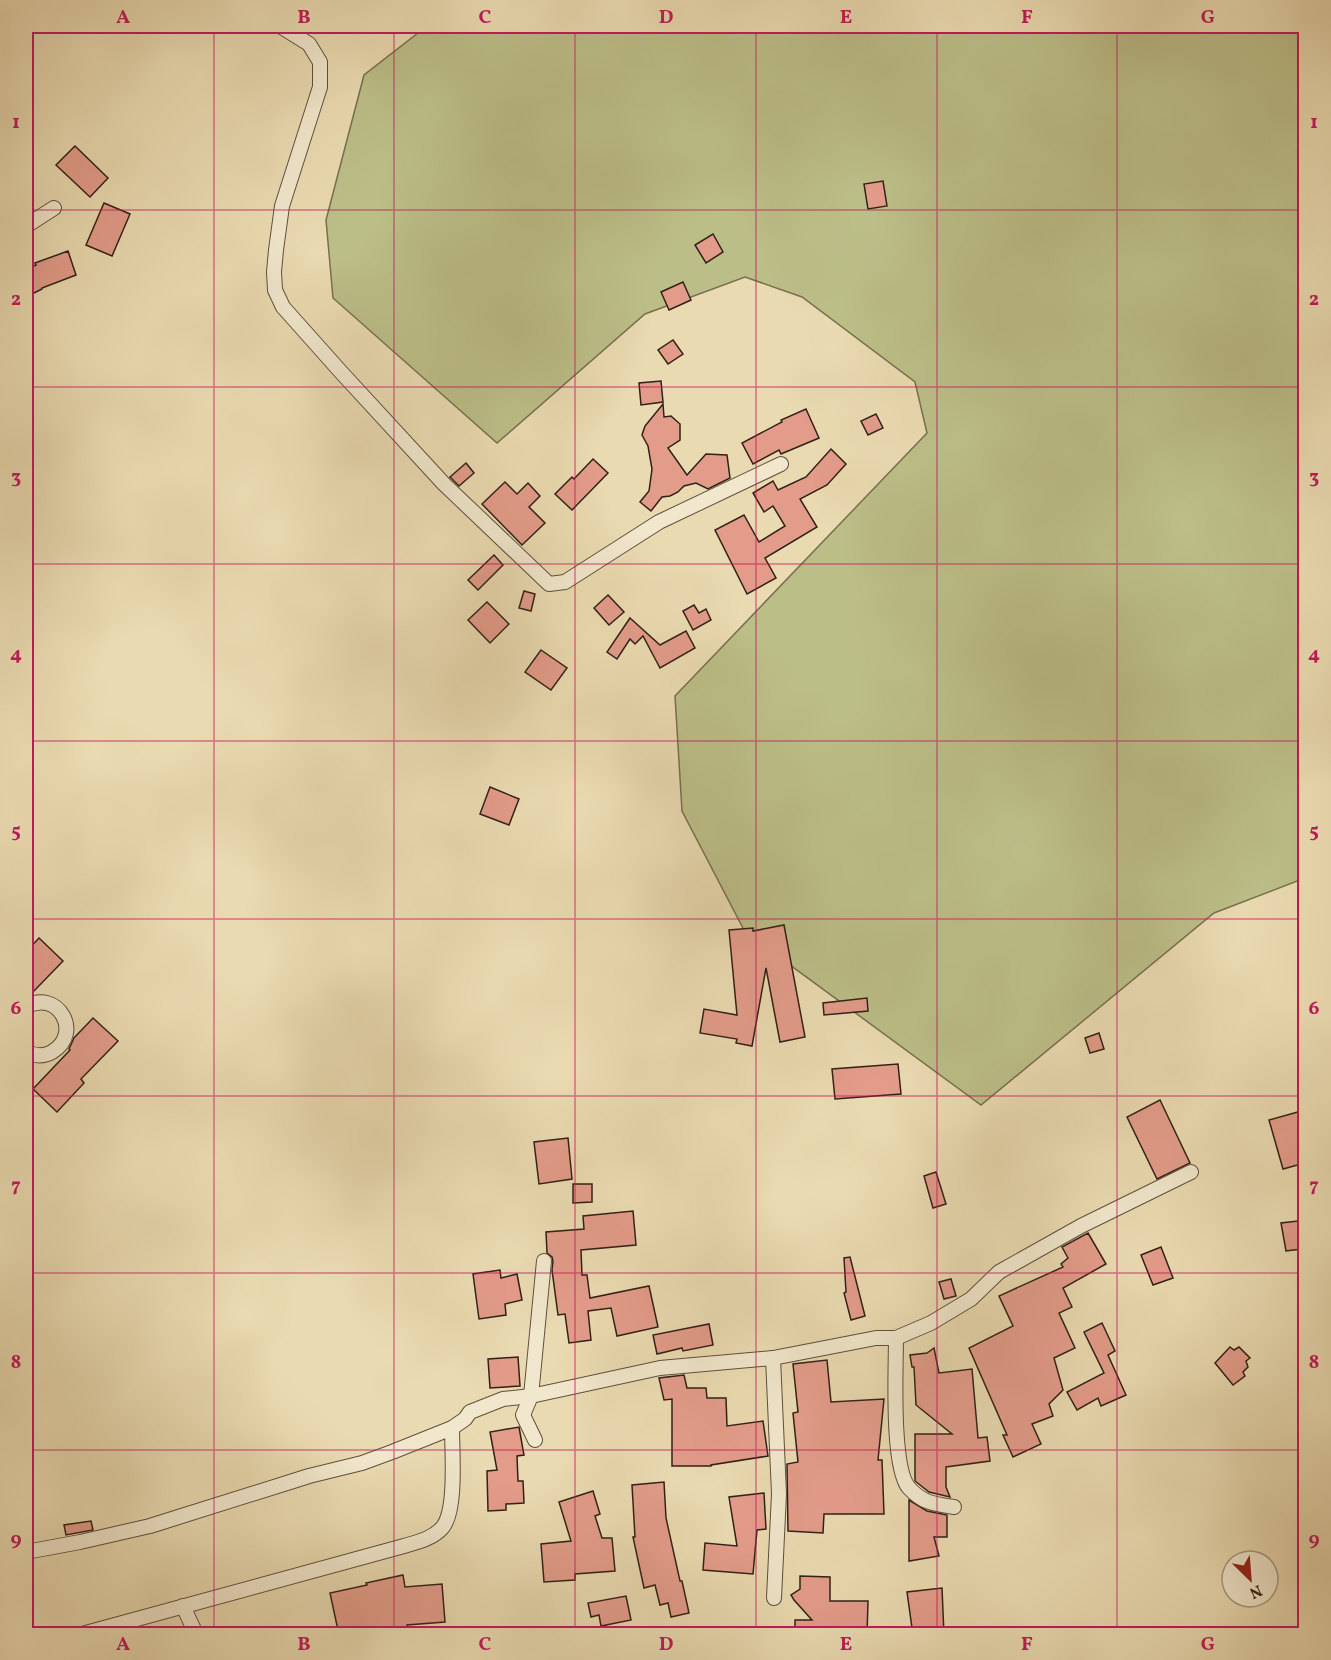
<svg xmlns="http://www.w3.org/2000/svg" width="1331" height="1660" viewBox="0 0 1331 1660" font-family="Vollkorn,serif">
	<rect width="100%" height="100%" fill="#eadab1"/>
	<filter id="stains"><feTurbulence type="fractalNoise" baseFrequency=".00333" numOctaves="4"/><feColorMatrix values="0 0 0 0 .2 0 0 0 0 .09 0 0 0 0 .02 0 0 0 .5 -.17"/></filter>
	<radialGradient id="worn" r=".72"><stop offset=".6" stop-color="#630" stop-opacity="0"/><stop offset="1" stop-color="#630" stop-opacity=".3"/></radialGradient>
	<path fill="#bcbe88" stroke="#76704f" stroke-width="1.5" d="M 427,26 L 1305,26 L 1305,878 L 1214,913 L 981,1105 L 745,932 L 682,811 L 675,696 L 927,433 L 915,382 L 802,297 L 745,277 L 645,314 L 497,443 L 333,298 L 326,220 L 364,75 Z"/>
	<g fill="#e39c8a" stroke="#312116" stroke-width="1.5">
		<path d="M 75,146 L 108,178 L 90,197 L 56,165 Z"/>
		<path d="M 883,181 L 887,206 L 868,209 L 864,184 Z"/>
		<path d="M 104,203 L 130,214 L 112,256 L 86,245 Z"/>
		<path d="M 713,234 L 723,252 L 706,263 L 695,245 Z"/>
		<path d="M 68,251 L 76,275 L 42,288 L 42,289 L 26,297 L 26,269 L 36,265 L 35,263 Z"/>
		<path d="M 683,282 L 691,300 L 669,310 L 661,292 Z"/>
		<path d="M 673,340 L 683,354 L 668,364 L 658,350 Z"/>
		<path d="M 661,381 L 663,402 L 641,405 L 639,383 Z"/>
		<path d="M 663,404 L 664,417 L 671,416 L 680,424 L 680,440 L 668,448 L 687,475 L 706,454 L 727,455 L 730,478 L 708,489 L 696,483 L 684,486 L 678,492 L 670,496 L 662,497 L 651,511 L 640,502 L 649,491 L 652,469 L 648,446 L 642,435 L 645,426 Z"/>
		<path d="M 806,409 L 819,438 L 781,454 L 779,450 L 753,464 L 742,443 L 782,422 L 781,420 Z"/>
		<path d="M 876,414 L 883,428 L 868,435 L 861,421 Z"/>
		<path d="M 831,449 L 846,464 L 827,485 L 800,499 L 817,527 L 765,558 L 776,578 L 747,594 L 715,530 L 744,515 L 759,542 L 785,526 L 773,506 L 764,512 L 753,493 L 773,481 L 778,490 L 806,477 Z"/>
		<path d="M 593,459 L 608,473 L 572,510 L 555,494 L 572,477 L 574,479 Z"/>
		<path d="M 466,463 L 474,473 L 459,486 L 450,477 Z"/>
		<path d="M 505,482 L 517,494 L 528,483 L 540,496 L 529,507 L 545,523 L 522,545 L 482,504 Z"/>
		<path d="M 494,555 L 503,565 L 478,590 L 468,580 Z"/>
		<path d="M 524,591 L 535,594 L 531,611 L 519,608 Z"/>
		<path d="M 608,595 L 624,612 L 609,625 L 594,608 Z"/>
		<path d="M 487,602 L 509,624 L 490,643 L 468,620 Z"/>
		<path d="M 694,605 L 699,613 L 706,609 L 711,620 L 693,630 L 683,611 Z"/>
		<path d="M 630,618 L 660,645 L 686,631 L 695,648 L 660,668 L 643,636 L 635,644 L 630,639 L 617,659 L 607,652 Z"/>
		<path d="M 541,650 L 567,668 L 551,690 L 525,672 Z"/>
		<path d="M 490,787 L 519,799 L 509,825 L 480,814 Z"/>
		<path d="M 784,925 L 805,1037 L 780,1042 L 766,968 L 752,1046 L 736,1043 L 737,1039 L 700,1033 L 704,1009 L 737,1015 L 729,930 L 753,928 L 753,931 Z"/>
		<path d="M 39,938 L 63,961 L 34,991 L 26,983 L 26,952 Z"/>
		<path d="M 867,998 L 868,1011 L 824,1015 L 823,1003 Z"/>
		<path d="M 93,1018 L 118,1041 L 81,1079 L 84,1083 L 57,1112 L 33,1089 L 70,1050 L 69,1049 L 74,1038 Z"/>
		<path d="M 1099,1033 L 1104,1049 L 1090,1053 L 1085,1038 Z"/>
		<path d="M 898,1064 L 901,1094 L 835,1099 L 832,1069 Z"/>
		<path d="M 1160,1100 L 1190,1163 L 1157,1179 L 1127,1117 Z"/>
		<path d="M 1305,1110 L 1305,1122 L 1302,1123 L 1305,1136 L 1305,1163 L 1283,1169 L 1269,1120 Z"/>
		<path d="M 568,1138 L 572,1179 L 539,1184 L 534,1142 Z"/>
		<path d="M 936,1172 L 946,1204 L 933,1208 L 924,1176 Z"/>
		<path d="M 573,1184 L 592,1184 L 592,1202 L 573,1203 Z"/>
		<path d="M 633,1211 L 636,1245 L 581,1250 L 582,1275 L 587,1275 L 590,1298 L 649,1286 L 658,1327 L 617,1336 L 611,1308 L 588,1311 L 591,1340 L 569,1343 L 565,1314 L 558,1315 L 552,1270 L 553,1261 L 552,1257 L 547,1253 L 546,1232 L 584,1229 L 583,1216 Z"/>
		<path d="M 1298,1221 L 1302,1249 L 1286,1251 L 1281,1223 Z"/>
		<path d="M 1088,1233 L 1106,1264 L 1063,1288 L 1072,1307 L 1059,1313 L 1075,1348 L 1054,1358 L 1063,1390 L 1049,1404 L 1053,1416 L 1032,1424 L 1041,1444 L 1013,1457 L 1003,1435 L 1007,1435 L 969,1348 L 1013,1326 L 999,1296 L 1063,1267 L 1061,1264 L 1068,1258 L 1062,1247 Z"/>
		<path d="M 1161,1247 L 1173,1278 L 1153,1285 L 1141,1255 Z"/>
		<path d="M 850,1257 L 865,1316 L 851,1320 L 844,1293 L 846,1292 L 844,1258 Z"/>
		<path d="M 500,1270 L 501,1278 L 517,1274 L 522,1300 L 505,1304 L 506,1315 L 479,1319 L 473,1274 Z"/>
		<path d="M 951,1279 L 956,1296 L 944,1299 L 939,1282 Z"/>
		<path d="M 1102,1323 L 1115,1351 L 1108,1355 L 1126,1395 L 1101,1406 L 1098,1398 L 1077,1410 L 1067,1392 L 1104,1373 L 1084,1332 Z"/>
		<path d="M 709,1324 L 713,1345 L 683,1351 L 682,1348 L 657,1354 L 653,1335 Z"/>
		<path d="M 1230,1347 L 1234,1350 L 1239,1347 L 1250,1358 L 1246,1361 L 1248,1367 L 1243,1372 L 1245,1376 L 1233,1385 L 1215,1363 Z"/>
		<path d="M 934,1348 L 939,1373 L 972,1369 L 978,1438 L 987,1437 L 990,1461 L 946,1467 L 946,1487 L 950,1497 L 929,1492 L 915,1481 L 915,1434 L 952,1434 L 916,1405 L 914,1367 L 912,1367 L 910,1355 L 927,1353 Z"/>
		<path d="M 518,1357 L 520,1386 L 490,1388 L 488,1359 Z"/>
		<path d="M 827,1360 L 831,1402 L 884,1399 L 878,1460 L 882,1460 L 884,1514 L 824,1514 L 823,1533 L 788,1531 L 787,1464 L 798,1462 L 793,1413 L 798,1412 L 793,1364 Z"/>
		<path d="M 684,1375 L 687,1388 L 706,1388 L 707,1398 L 726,1398 L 727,1426 L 763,1421 L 768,1456 L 711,1465 L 711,1466 L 672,1466 L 672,1399 L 664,1400 L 659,1378 Z"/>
		<path d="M 519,1427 L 524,1455 L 517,1456 L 518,1481 L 523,1481 L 524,1503 L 506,1504 L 506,1510 L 488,1511 L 487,1471 L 497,1470 L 490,1432 Z"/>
		<path d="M 664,1482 L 666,1518 L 680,1581 L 682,1581 L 689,1613 L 671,1617 L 668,1603 L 660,1605 L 655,1585 L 644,1588 L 633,1537 L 635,1537 L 632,1485 Z"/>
		<path d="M 593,1491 L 600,1514 L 595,1516 L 602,1538 L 612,1538 L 615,1571 L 575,1574 L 575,1580 L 544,1582 L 541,1544 L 571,1541 L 559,1502 Z"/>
		<path d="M 764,1493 L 766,1529 L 757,1530 L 753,1574 L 703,1570 L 705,1543 L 737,1546 L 729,1497 Z"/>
		<path d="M 909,1500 L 927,1511 L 947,1515 L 947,1537 L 934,1537 L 939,1556 L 909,1561 Z"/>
		<path d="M 91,1521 L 93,1530 L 66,1535 L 64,1525 Z"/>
		<path d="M 403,1575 L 405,1587 L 442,1584 L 445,1622 L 407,1625 L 408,1632 L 403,1633 L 404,1635 L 339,1635 L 330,1593 L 367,1585 L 366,1583 Z"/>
		<path d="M 800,1576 L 830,1577 L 830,1601 L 868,1601 L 867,1635 L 795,1635 L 795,1620 L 812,1620 L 794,1600 L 791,1595 L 800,1589 Z"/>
		<path d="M 942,1588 L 944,1635 L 913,1635 L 907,1592 Z"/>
		<path d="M 626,1596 L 631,1620 L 601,1626 L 599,1615 L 591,1617 L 588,1603 Z"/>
	</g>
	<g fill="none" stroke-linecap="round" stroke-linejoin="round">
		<g stroke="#5f4f3d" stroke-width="16">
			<g id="minor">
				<path d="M 280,26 L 309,44 L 320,62 L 320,87 L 282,206 L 276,250 L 274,272 L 275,290 L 283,307 L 340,371 L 444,484 L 549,584 L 565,582 L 659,522 L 781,464"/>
				<path d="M 26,226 L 54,208"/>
				<path d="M 26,1007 C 57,988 84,1033 52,1052 C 43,1057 34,1056 26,1051"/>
				<path d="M 896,1338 C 896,1367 891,1468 909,1488 C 924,1504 935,1504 954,1507"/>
				<path d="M 773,1358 L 779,1494 L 774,1598"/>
				<path d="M 535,1440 L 523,1415 L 531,1396 L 544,1261"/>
				<path d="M 26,1552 L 80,1542 L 150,1526 L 309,1476 L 362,1463 L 392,1452 L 452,1428"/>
				<path d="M 183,1606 L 196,1634"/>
				<path d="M 82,1634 L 404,1546 C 417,1542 432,1539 442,1528 C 457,1512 452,1451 452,1428 L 465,1419 L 470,1412 L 503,1399 L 531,1396 L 660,1368 L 773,1358 L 876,1338 L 896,1338 L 931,1323 L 971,1299 L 999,1272 L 1081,1226 L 1191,1172"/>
			</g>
		</g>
		<use href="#minor" stroke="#f1e7cc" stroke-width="14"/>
	</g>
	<path fill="none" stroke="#c2185b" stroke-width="1.5" stroke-opacity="0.55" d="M 214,26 L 214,1634M 394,26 L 394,1634M 575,26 L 575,1634M 756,26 L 756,1634M 937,26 L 937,1634M 1117,26 L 1117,1634M 26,210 L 1306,210M 26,387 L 1306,387M 26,564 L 1306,564M 26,741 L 1306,741M 26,919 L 1306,919M 26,1096 L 1306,1096M 26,1273 L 1306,1273M 26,1450 L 1306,1450"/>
	<rect width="1331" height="1660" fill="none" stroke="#eadab1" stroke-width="66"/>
	<g transform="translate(1250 1579) rotate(155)"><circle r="28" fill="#f1e7cc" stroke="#a49883" stroke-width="1.5"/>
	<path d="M0-4.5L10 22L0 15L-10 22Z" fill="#8f2418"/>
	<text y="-9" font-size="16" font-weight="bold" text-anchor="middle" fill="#312116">N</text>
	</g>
	<rect x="33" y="33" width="1265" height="1594" fill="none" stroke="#c2185b" stroke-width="2"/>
	<g font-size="20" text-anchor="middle" font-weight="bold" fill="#c2185b">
		<text x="123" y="23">A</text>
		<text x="304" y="23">B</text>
		<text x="485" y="23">C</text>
		<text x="666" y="23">D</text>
		<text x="846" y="23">E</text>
		<text x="1027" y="23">F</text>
		<text x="1208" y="23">G</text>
		<text x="16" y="128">1</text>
		<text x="1314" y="128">1</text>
		<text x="16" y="305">2</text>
		<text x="1314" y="305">2</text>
		<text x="16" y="483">3</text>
		<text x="1314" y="483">3</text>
		<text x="16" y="660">4</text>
		<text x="1314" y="660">4</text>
		<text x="16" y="837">5</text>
		<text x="1314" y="837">5</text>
		<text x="16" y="1014">6</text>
		<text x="1314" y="1014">6</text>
		<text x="16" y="1191">7</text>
		<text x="1314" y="1191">7</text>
		<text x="16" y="1368">8</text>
		<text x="1314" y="1368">8</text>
		<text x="16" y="1545">9</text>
		<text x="1314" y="1545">9</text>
		<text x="123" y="1650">A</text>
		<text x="304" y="1650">B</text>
		<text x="485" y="1650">C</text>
		<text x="666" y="1650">D</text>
		<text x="846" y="1650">E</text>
		<text x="1027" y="1650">F</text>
		<text x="1208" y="1650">G</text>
	</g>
	<rect width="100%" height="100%" filter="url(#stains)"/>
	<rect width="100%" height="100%" fill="url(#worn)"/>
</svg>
